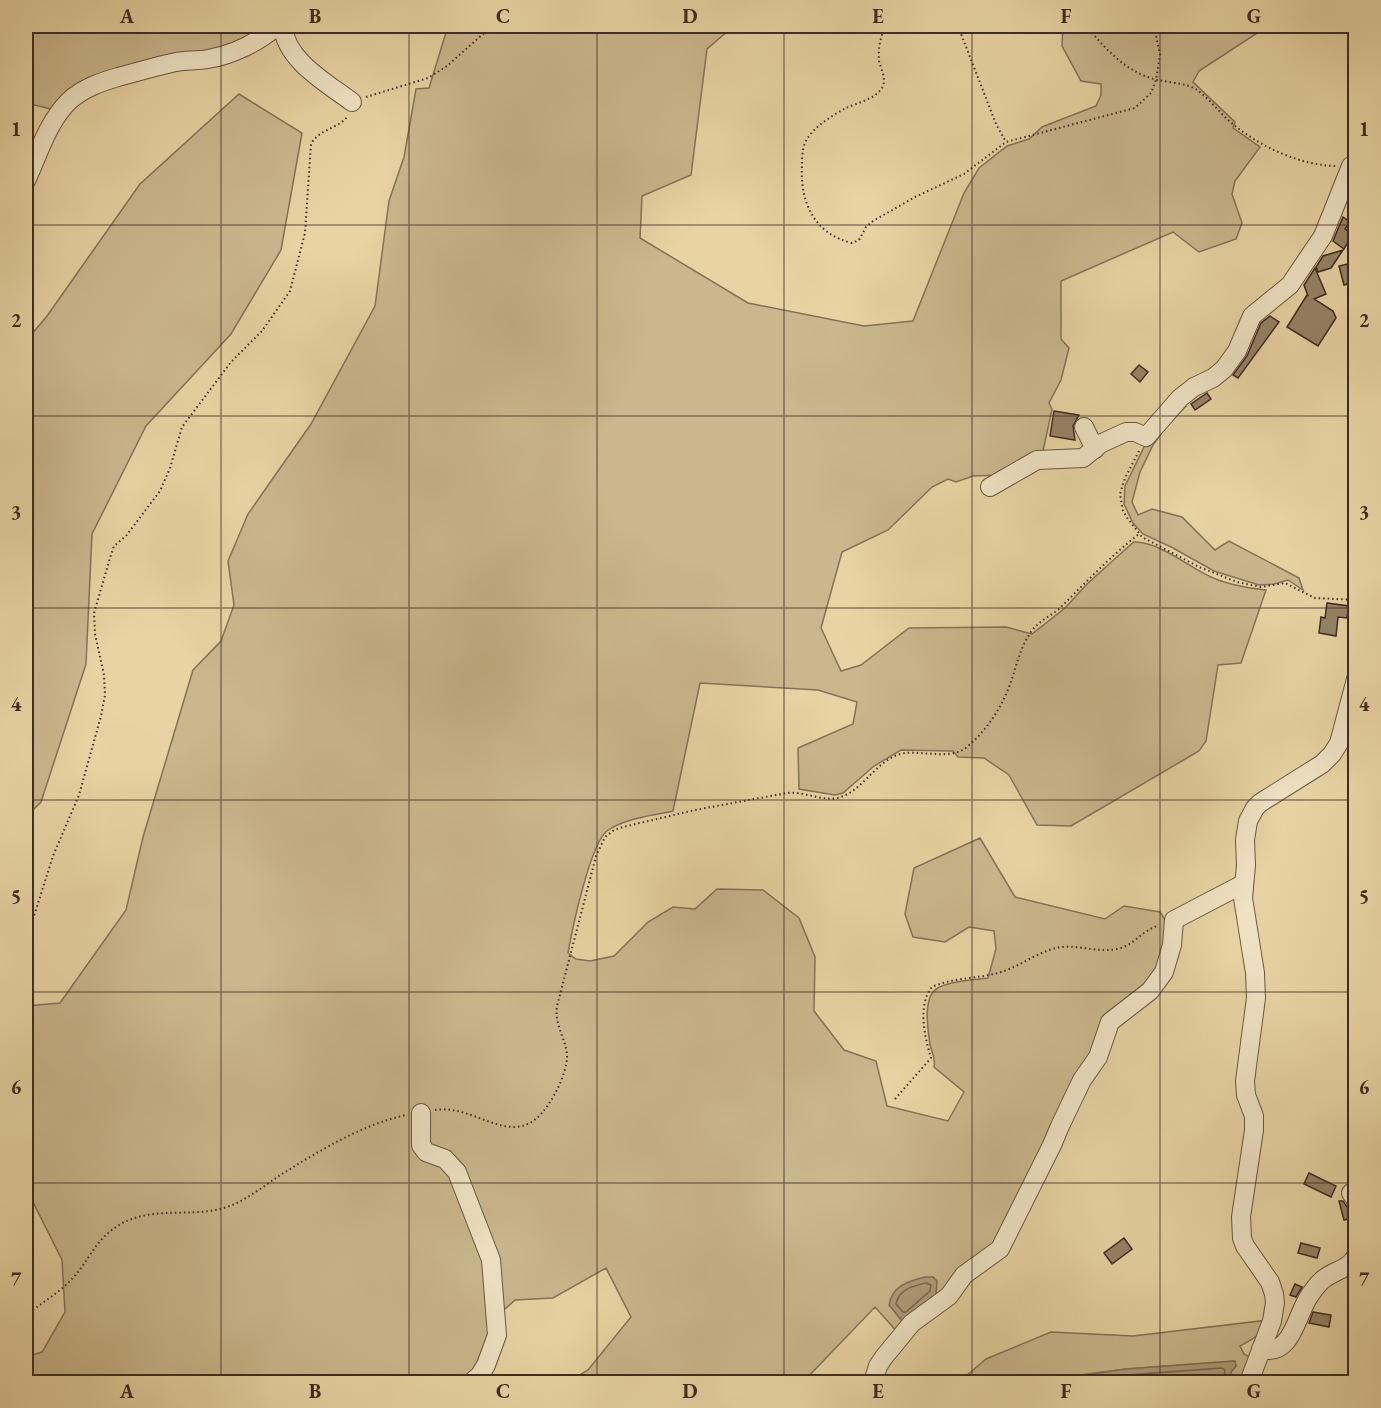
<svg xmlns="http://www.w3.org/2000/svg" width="1381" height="1408" viewBox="0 0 1381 1408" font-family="'EB Garamond',serif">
	<rect width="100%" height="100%" fill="#e7d3a3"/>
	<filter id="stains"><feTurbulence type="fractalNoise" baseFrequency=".00333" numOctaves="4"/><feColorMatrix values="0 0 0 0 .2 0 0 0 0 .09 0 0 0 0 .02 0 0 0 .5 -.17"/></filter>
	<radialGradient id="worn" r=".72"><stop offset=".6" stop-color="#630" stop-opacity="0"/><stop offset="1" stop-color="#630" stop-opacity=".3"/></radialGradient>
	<g fill="#cab78d" stroke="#847258" stroke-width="1.5">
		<path d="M 26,26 L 266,26 L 230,47 L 180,57 L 55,110 L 26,103 Z"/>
		<path d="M 448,26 L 730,26 L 729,30 L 707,49 L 691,175 L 642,196 L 640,238 L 748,303 L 864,326 L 913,321 L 964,193 L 979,168 L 1007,146 L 1029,139 L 1042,127 L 1096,106 L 1101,95 L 1101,84 L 1081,81 L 1062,46 L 1063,26 L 1268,26 L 1199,71 L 1193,82 L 1235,122 L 1233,128 L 1260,147 L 1235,181 L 1232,194 L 1242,223 L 1236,239 L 1199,252 L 1173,232 L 1061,281 L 1061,339 L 1069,348 L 1061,380 L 1049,403 L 1052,409 L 1042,456 L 1000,475 L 973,476 L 956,482 L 948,479 L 932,487 L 888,530 L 842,552 L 821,628 L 841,671 L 861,665 L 909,628 L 1006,627 L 1032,634 L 1065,608 L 1087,584 L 1128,547 L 1134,542 C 1158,541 1189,567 1211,577 C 1228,585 1248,588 1266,590 L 1241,663 L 1218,665 L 1206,741 L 1199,751 L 1071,826 L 1037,825 L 1009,775 L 984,758 L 958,757 L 953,751 L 901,750 L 874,766 L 843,793 L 835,795 L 799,789 L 798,748 L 853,724 L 857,702 L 818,690 L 700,683 L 673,811 C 652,816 625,818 607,831 C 590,844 572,930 568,953 L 576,959 L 590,961 L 614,956 L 648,922 L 673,907 L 695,909 L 717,889 L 763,890 L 799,918 L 815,957 L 814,1011 L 844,1050 L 876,1061 L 887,1106 L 948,1121 L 964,1092 L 934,1067 C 936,1058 932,1053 930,1045 C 928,1030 922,996 938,988 C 948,981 974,980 988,978 L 996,949 L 994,931 L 969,927 L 945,942 L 913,937 L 905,914 L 914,868 L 980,838 L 1015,897 L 1105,919 L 1124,906 L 1160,912 L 1165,920 L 1164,961 L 1129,1003 L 999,1244 L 899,1334 L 875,1307 L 803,1382 L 568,1382 L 588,1370 L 631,1317 L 606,1268 L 553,1298 L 515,1300 L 493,1320 L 494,1328 L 467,1382 L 26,1382 L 26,1357 L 42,1352 L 65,1312 L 62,1260 L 32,1200 L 33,1153 L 26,1106 L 26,1006 L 60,1003 L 126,910 L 143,837 L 193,670 L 221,641 L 234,605 L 228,561 L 248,514 L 311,424 L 375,306 L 389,201 L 404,157 L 416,89 L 429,88 Z"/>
		<path d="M 239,94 L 302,133 L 281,250 L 231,334 L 146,426 L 92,534 L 86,664 L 41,802 L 26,817 L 26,341 L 47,316 L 140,184 Z"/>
		<path d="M 1182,401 L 1186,406 L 1165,428 L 1153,445 L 1140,472 L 1132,502 L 1138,515 L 1152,509 L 1182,517 L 1215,550 L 1229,541 L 1299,578 L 1303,590 L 1288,580 L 1274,584 L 1259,585 L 1214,571 L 1173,548 L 1143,534 L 1133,523 L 1124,504 L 1125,486 L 1148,439 Z"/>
		<path d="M 1269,1320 C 1263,1334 1253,1339 1240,1346 L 1244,1354 L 1250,1357 L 1245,1382 L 1229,1382 L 1231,1372 L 1236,1366 L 1234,1361 L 1126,1369 L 1065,1377 L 1062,1382 L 959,1382 L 986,1359 L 1051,1332 L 1133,1336 Z"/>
	</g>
	<g fill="#ae9a77" stroke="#816e55" stroke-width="1.5">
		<path d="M 925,1277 L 933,1277 L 937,1281 L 936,1294 L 905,1321 L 902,1321 L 889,1305 C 892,1286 908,1281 925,1277 Z"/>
		<path d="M 1235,1361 L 1236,1366 L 1231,1372 L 1229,1382 L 1062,1382 L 1066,1378 L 1126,1369 Z"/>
	</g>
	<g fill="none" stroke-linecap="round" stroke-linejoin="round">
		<g stroke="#76634d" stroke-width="1.5">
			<path d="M 926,1283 L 931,1285 L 930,1291 L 906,1312 L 903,1312 L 896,1304 C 899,1289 913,1286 926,1283 Z"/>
			<path d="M 1073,1382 L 1127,1375 L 1222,1368 L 1225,1370 L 1223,1382"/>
			<path d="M 1128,1382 L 1212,1375 L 1215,1377 L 1215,1382"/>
		</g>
	</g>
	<g fill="#968366" stroke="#3e2c23" stroke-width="1.5">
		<path d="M 1343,217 L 1350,222 L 1345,229 L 1353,234 L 1344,249 L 1333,241 Z"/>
		<path d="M 1343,250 L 1331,268 L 1318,272 L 1316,267 L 1323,256 Z"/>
		<path d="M 1356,262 L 1356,282 L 1344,285 L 1339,266 Z"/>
		<path d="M 1315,268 L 1326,294 L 1314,299 L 1333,311 L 1336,318 L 1318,346 L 1287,327 L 1307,295 L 1308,296 L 1304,285 Z"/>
		<path d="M 1270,316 L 1279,322 L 1238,378 L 1233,375 L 1247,356 L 1261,323 Z"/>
		<path d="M 1139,365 L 1148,372 L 1140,382 L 1131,374 Z"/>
		<path d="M 1207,393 L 1211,399 L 1195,410 L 1191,404 Z"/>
		<path d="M 1054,411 L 1079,415 L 1073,426 L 1075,440 L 1050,436 Z"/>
		<path d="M 1327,603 L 1349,606 L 1347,618 L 1338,617 L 1336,636 L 1319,633 L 1321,617 L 1325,618 Z"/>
		<path d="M 1309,1173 L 1336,1186 L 1331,1197 L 1304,1184 Z"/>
		<path d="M 1339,1201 L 1343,1201 L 1347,1207 L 1354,1211 L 1356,1217 L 1344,1220 Z"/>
		<path d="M 1124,1238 L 1132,1249 L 1112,1264 L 1104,1253 Z"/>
		<path d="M 1301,1243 L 1320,1248 L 1317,1258 L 1298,1253 Z"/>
		<path d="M 1295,1284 L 1302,1287 L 1296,1297 L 1290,1295 Z"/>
		<path d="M 1313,1312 L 1331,1315 L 1329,1327 L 1309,1323 Z"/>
	</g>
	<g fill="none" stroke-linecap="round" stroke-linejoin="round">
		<g stroke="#685643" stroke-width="20">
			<g id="minor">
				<path d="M 283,26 C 285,60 327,83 352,102"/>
				<path d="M 26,181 C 39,153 47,123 69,101 C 83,88 101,82 118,77 C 137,72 157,66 176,62 C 186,60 197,61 208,59 C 233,55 258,42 277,26"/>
				<path d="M 1084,427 L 1095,449"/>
				<path d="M 990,487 L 1037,460 L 1083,458 L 1100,444 L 1126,432 L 1135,432 L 1146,437 L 1180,398 L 1194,387 L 1213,378 L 1224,369 L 1237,351 L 1252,316 L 1290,285 L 1323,236 L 1351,166 L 1356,167"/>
				<path d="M 421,1113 L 421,1145 L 426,1152 L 445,1159 L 457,1172 L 491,1260 L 497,1335 L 486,1365 L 480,1375 L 472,1382"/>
				<path d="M 1351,1193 L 1356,1200"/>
				<path d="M 1261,1349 C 1293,1357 1296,1314 1310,1295 C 1314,1289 1319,1282 1325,1278 C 1336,1270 1349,1269 1356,1256"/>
				<path d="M 873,1382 L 878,1366 L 884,1357 L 912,1323 L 949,1296 L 964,1275 L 1000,1249 L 1052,1145 L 1060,1126 L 1082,1080 L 1098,1057 L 1110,1022 L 1150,991 L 1164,972 L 1172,945 L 1174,920 L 1243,884"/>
				<path d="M 1249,1382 L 1272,1321 L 1275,1303 L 1274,1294 L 1270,1282 L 1245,1246 L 1242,1238 L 1241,1217 L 1254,1130 L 1254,1116 L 1246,1095 L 1245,1081 L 1256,998 L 1255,973 L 1243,898 L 1246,865 L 1245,840 L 1248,821 L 1255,808 L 1260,803 L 1322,764 L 1332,754 L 1339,743 L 1356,679"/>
			</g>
		</g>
		<g stroke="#3e2c23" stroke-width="2" stroke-dasharray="1.5 3" stroke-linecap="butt">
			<path d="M 886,26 C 880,37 878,48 879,61 C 881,70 887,79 882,88 C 875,99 857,103 846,108 C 833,115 815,126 807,139 C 802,147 802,157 802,166 C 800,202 814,234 852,243 L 859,240 L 866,227 L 873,221 L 915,197 L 964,174 L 1006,142 L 1135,108 L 1151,93 L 1156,80 L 1160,55 L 1154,26"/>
			<path d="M 958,26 L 996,124 L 1006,142"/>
			<path d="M 1086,26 C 1106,49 1126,73 1158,80 C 1171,83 1187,83 1197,90 C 1211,100 1221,115 1234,125 C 1261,147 1300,165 1335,166"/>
			<path d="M 366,97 L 428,78 L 447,66 L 483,34 L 509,26"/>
			<path d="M 1139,451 L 1125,478 L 1120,494 L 1123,511 L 1128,519 L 1142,537 L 1199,567 L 1237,582 L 1261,587 L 1285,583 L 1315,598 L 1356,600"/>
			<path d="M 26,941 L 53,856 L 79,795 L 101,716 L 105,695 L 104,675 L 95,634 L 94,613 L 110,558 L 114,546 L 126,536 L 160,491 L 170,468 L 182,427 L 231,362 L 262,331 L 290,291 L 305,233 L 311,144 C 319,129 338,129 348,116"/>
			<path d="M 895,1099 L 931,1058 C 925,1038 917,1005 932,987 C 954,977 979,979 1001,972 C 1021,966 1040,950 1061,947 C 1080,945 1098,953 1117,949 C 1133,946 1142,931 1157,926"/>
			<path d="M 435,1110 C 477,1103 515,1155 548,1105 C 557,1092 565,1075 567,1059 C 568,1041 554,1027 557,1006 L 596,856 L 605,837 L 614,830 L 623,827 L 695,810 L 787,793 C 805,791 825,803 841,797 C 866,788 878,757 905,753 C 924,751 952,760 967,747 C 986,731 1000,710 1009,687 C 1016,669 1019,649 1031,632 C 1039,620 1052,616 1062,606 C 1087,581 1111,556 1139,534"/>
			<path d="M 26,1316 C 39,1304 56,1295 69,1282 C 87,1265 94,1241 116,1227 C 150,1204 191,1219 227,1207 C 247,1200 265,1185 282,1174 C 321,1150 361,1125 406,1115"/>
		</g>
		<use href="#minor" stroke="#efe2c3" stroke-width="18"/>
	</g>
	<path fill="none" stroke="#3e2c23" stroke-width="1.5" stroke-opacity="0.55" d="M 221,26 L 221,1382M 409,26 L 409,1382M 597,26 L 597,1382M 784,26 L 784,1382M 972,26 L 972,1382M 1160,26 L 1160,1382M 26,225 L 1356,225M 26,416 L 1356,416M 26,608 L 1356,608M 26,800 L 1356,800M 26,992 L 1356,992M 26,1183 L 1356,1183"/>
	<rect width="1381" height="1408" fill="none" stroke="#e7d3a3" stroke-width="66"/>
	<rect x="33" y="33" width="1315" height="1342" fill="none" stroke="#3e2c23" stroke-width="2"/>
	<g font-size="20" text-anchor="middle" font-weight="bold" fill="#3e2c23">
		<text x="127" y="23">A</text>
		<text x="315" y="23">B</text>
		<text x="503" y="23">C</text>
		<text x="690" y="23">D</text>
		<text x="878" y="23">E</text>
		<text x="1066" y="23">F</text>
		<text x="1254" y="23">G</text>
		<text x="16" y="136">1</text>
		<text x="1364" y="136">1</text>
		<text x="16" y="327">2</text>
		<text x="1364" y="327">2</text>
		<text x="16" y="519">3</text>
		<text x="1364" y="519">3</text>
		<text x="16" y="711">4</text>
		<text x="1364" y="711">4</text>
		<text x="16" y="903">5</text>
		<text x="1364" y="903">5</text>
		<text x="16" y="1094">6</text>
		<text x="1364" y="1094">6</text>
		<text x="16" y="1286">7</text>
		<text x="1364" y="1286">7</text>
		<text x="127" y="1398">A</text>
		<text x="315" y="1398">B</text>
		<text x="503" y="1398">C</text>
		<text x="690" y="1398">D</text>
		<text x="878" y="1398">E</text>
		<text x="1066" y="1398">F</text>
		<text x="1254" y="1398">G</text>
	</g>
	<rect width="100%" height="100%" filter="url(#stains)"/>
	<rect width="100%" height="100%" fill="url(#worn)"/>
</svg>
